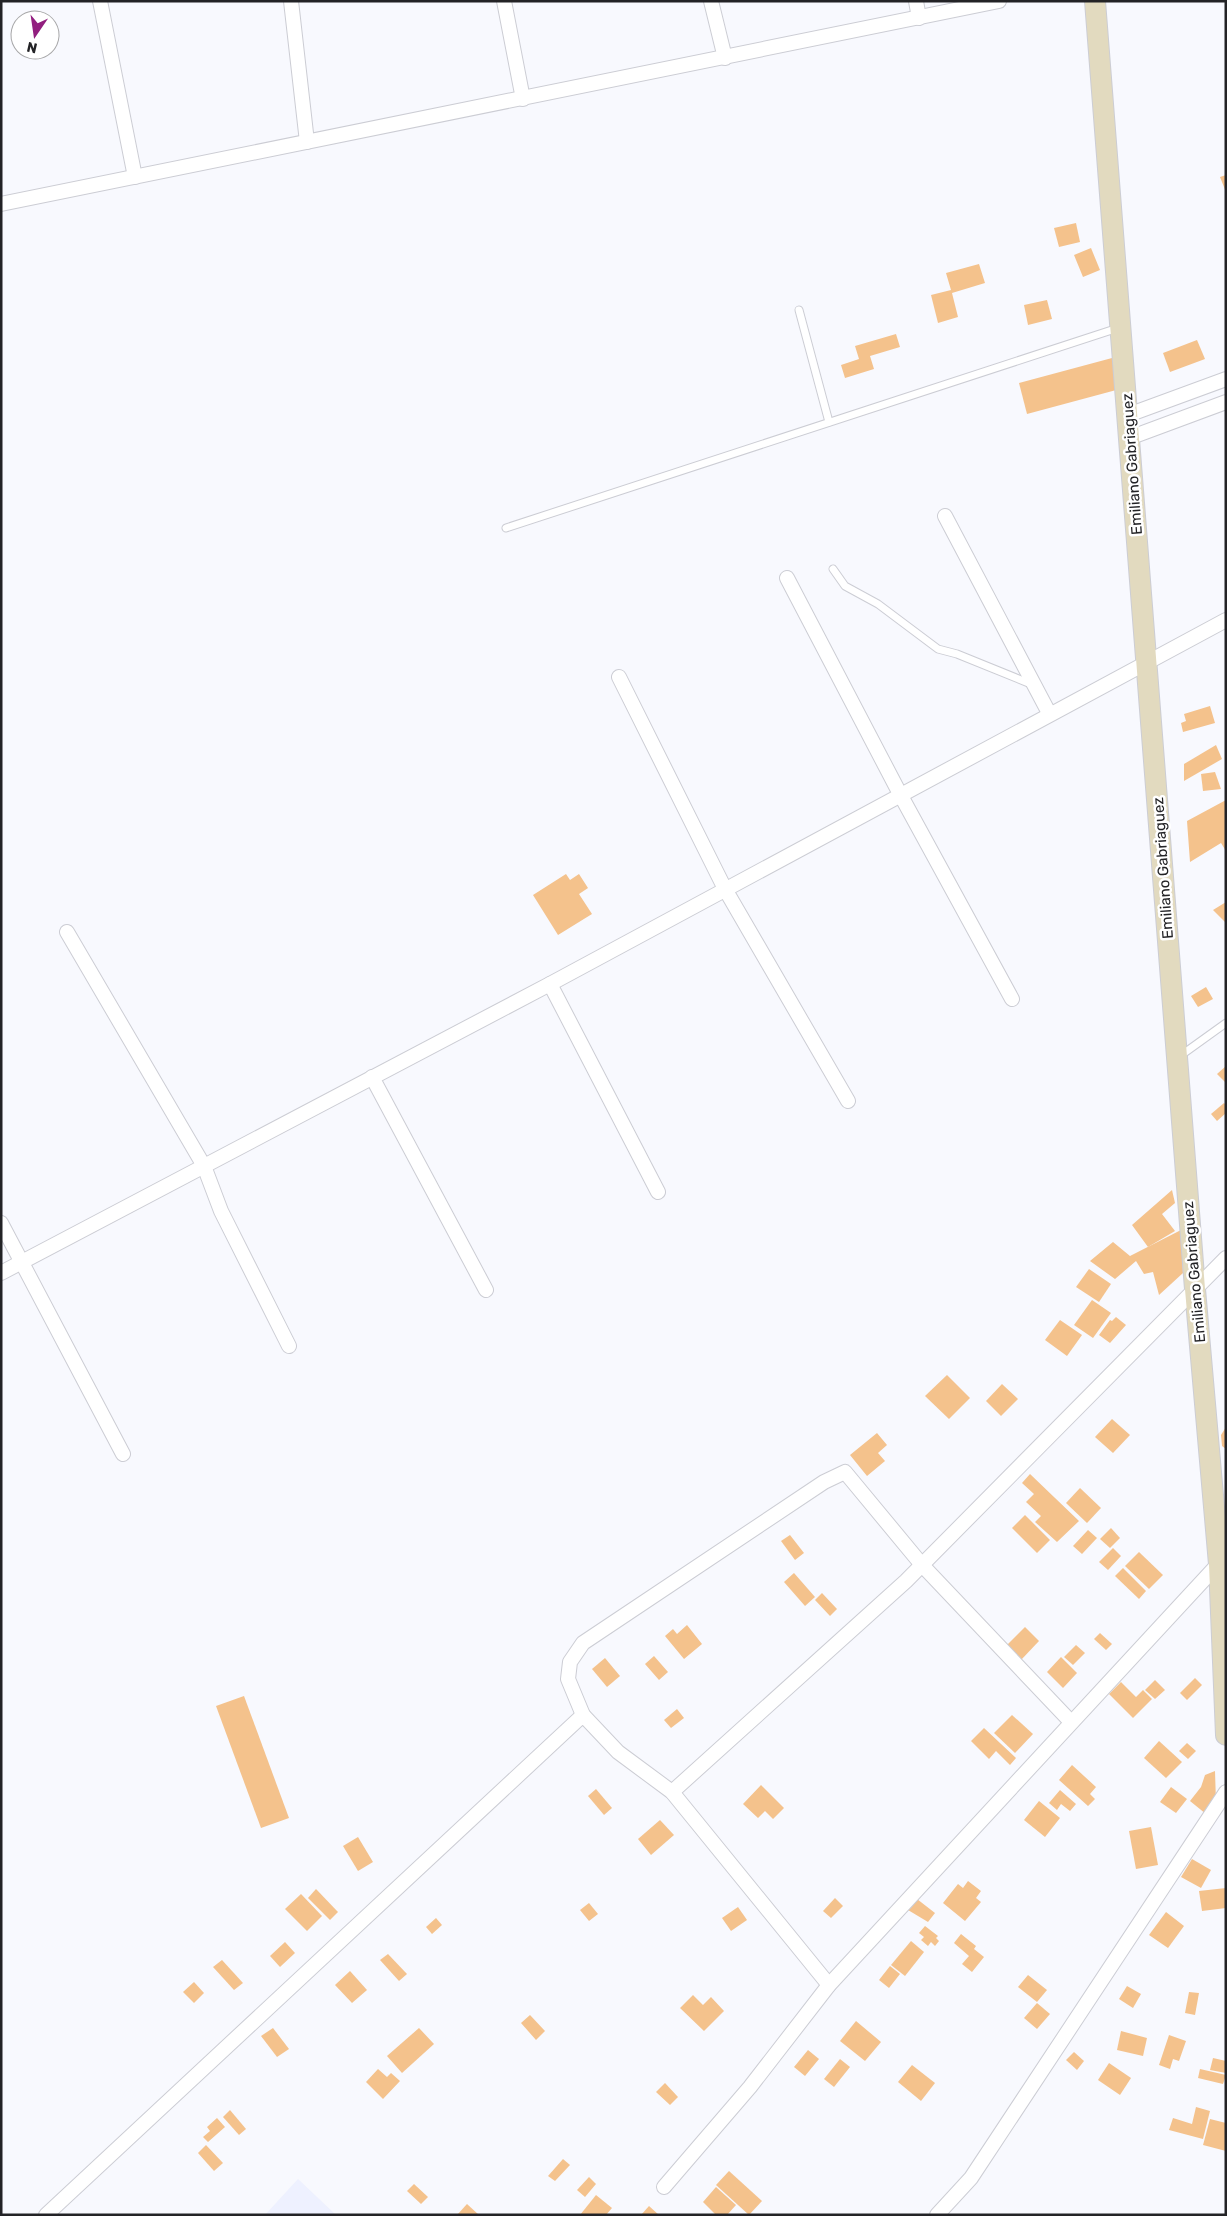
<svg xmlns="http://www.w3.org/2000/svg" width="1227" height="2216" viewBox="0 0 1227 2216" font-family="Rubik,sans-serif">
	<rect width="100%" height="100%" fill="#f8f9fe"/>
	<path fill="#eef1ff" d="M 298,2179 L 336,2215 L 265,2215 Z"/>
	<g fill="#f4c28c">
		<path d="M 1226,175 L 1226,192 L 1220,177 Z"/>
		<path d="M 1076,223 L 1080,242 L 1059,247 L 1054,228 Z"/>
		<path d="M 1091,248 L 1100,270 L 1083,277 L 1074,255 Z"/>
		<path d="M 979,264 L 985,283 L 952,293 L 958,317 L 938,323 L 931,295 L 951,290 L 946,273 Z"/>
		<path d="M 1047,300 L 1052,319 L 1028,325 L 1024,305 Z"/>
		<path d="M 896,334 L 900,347 L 870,356 L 874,369 L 845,378 L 841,365 L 859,359 L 855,346 Z"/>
		<path d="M 1197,340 L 1205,359 L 1170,372 L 1163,353 Z"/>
		<path d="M 1112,358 L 1120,389 L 1027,414 L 1019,383 Z"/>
		<path d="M 1210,706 L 1215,723 L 1183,732 L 1181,723 L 1186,721 L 1184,714 Z"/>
		<path d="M 1216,745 L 1222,759 L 1184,781 L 1184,764 Z"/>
		<path d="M 1215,772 L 1221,789 L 1203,791 L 1201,774 Z"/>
		<path d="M 1226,800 L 1226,851 L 1221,843 L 1190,862 L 1187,821 Z"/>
		<path d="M 566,874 L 570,880 L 579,874 L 588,888 L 579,894 L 592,914 L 558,935 L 533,895 Z"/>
		<path d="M 1226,902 L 1226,923 L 1213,910 Z"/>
		<path d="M 1206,987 L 1213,999 L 1198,1007 L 1191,996 Z"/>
		<path d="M 1226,1066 L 1226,1083 L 1217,1074 Z"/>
		<path d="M 1224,1103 L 1226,1105 L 1226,1113 L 1217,1121 L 1211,1114 Z"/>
		<path d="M 1172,1190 L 1175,1203 L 1162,1214 L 1175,1231 L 1148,1247 L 1132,1225 Z"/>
		<path d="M 1181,1230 L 1183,1273 L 1159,1295 L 1153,1272 L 1144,1274 L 1136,1261 L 1115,1279 L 1090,1261 L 1113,1242 L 1130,1256 Z"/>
		<path d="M 1089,1269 L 1111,1284 L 1099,1302 L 1076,1287 Z"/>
		<path d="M 1092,1300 L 1111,1313 L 1093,1338 L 1074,1325 Z"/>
		<path d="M 1116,1317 L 1126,1325 L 1110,1343 L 1099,1335 L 1110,1320 L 1112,1321 Z"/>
		<path d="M 1060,1320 L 1082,1335 L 1067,1356 L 1045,1340 Z"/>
		<path d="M 947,1375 L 970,1398 L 949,1419 L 925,1396 Z"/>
		<path d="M 1002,1384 L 1018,1399 L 1001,1416 L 986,1401 Z"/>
		<path d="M 1112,1419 L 1130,1435 L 1113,1453 L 1095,1437 Z"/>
		<path d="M 1226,1427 L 1226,1449 L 1222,1446 L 1221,1435 Z"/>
		<path d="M 877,1433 L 887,1445 L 878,1453 L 885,1461 L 867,1476 L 850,1455 Z"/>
		<path d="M 1030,1474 L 1079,1521 L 1057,1542 L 1035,1522 L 1041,1516 L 1026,1502 L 1034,1494 L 1022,1483 Z"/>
		<path d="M 1080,1488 L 1101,1508 L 1087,1523 L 1066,1503 Z"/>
		<path d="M 1025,1515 L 1050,1540 L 1037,1553 L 1012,1528 Z"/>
		<path d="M 1111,1528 L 1120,1538 L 1110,1548 L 1100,1539 Z"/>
		<path d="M 1088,1530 L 1097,1538 L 1082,1554 L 1073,1546 Z"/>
		<path d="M 790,1535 L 804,1553 L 795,1560 L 781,1541 Z"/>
		<path d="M 1113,1548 L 1121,1556 L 1108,1570 L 1099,1562 Z"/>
		<path d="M 1139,1552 L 1163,1575 L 1149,1589 L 1125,1566 Z"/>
		<path d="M 1123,1568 L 1146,1591 L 1139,1599 L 1115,1576 Z"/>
		<path d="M 794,1573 L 815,1597 L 805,1606 L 784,1582 Z"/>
		<path d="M 822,1593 L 837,1609 L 830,1616 L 815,1600 Z"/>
		<path d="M 687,1625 L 702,1644 L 684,1659 L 665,1636 L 673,1629 L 677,1634 Z"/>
		<path d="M 1025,1627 L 1039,1641 L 1021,1660 L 1006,1646 Z"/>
		<path d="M 1100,1633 L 1112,1644 L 1106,1650 L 1094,1639 Z"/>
		<path d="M 1076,1645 L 1085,1653 L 1073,1665 L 1064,1657 Z"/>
		<path d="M 654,1656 L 668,1672 L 659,1680 L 645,1664 Z"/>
		<path d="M 1061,1657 L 1077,1673 L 1063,1688 L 1047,1672 Z"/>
		<path d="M 605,1658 L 620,1676 L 607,1687 L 592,1669 Z"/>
		<path d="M 1195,1678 L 1202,1685 L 1187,1700 L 1180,1693 Z"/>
		<path d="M 1155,1680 L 1165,1690 L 1155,1699 L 1145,1690 Z"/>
		<path d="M 1121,1682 L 1136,1697 L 1143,1690 L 1152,1699 L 1133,1718 L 1109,1694 Z"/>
		<path d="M 244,1696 L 289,1818 L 261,1828 L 216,1706 Z"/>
		<path d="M 677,1709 L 684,1718 L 671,1728 L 664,1720 Z"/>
		<path d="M 1012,1715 L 1033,1734 L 1015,1753 L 994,1733 Z"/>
		<path d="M 984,1728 L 1016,1758 L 1010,1765 L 996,1751 L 989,1759 L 971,1741 Z"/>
		<path d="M 1159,1741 L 1182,1762 L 1166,1778 L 1144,1758 Z"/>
		<path d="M 1187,1743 L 1196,1751 L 1188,1759 L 1179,1751 Z"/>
		<path d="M 1072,1765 L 1096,1787 L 1090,1794 L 1095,1799 L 1088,1806 L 1059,1780 Z"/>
		<path d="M 1215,1771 L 1216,1802 L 1206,1814 L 1190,1801 L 1201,1787 L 1205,1775 Z"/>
		<path d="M 761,1785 L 784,1808 L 773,1819 L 765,1811 L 758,1818 L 743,1804 Z"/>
		<path d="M 1171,1787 L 1187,1799 L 1176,1813 L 1160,1802 Z"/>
		<path d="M 596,1789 L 612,1808 L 604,1815 L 588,1796 Z"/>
		<path d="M 1060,1790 L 1076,1804 L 1070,1811 L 1061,1804 L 1057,1810 L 1049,1803 Z"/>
		<path d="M 1039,1801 L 1060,1818 L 1045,1837 L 1024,1820 Z"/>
		<path d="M 660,1820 L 674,1835 L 651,1855 L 638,1839 Z"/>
		<path d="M 1151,1827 L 1158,1865 L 1136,1869 L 1129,1831 Z"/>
		<path d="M 358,1837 L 373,1862 L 358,1871 L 343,1846 Z"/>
		<path d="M 1192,1859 L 1211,1870 L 1201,1888 L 1181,1877 Z"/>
		<path d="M 968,1881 L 981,1891 L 976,1898 L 981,1902 L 965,1921 L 943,1903 L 958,1884 L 963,1888 Z"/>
		<path d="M 1226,1888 L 1226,1908 L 1202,1911 L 1199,1891 Z"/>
		<path d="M 316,1889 L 338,1912 L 330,1920 L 308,1898 Z"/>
		<path d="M 301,1894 L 322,1916 L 307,1931 L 285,1909 Z"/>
		<path d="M 835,1898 L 843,1906 L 831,1918 L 823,1911 Z"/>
		<path d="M 917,1899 L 935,1913 L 928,1922 L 908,1910 Z"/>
		<path d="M 589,1903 L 598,1914 L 589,1921 L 580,1910 Z"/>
		<path d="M 738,1907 L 747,1920 L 731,1931 L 722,1918 Z"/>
		<path d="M 1166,1912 L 1184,1926 L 1168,1948 L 1149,1935 Z"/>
		<path d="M 436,1918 L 442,1925 L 432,1934 L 426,1927 Z"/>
		<path d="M 925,1926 L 938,1936 L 936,1938 L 939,1941 L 935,1946 L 931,1942 L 928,1946 L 921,1940 L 924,1937 L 919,1933 Z"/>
		<path d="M 961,1934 L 976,1946 L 974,1949 L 984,1957 L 972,1972 L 962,1964 L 969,1956 L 954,1943 Z"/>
		<path d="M 911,1941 L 924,1952 L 905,1976 L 891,1965 Z"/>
		<path d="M 285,1942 L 295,1953 L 280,1967 L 270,1956 Z"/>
		<path d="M 388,1954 L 407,1974 L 399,1981 L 380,1960 Z"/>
		<path d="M 222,1960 L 243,1983 L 234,1990 L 213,1967 Z"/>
		<path d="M 890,1966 L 900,1974 L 889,1988 L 879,1980 Z"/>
		<path d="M 350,1971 L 367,1990 L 352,2003 L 335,1985 Z"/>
		<path d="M 1028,1975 L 1047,1990 L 1037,2002 L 1018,1987 Z"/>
		<path d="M 194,1982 L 204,1993 L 194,2003 L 183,1992 Z"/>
		<path d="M 1127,1986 L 1141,1994 L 1133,2008 L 1119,1999 Z"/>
		<path d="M 1189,1992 L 1199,1993 L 1195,2015 L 1185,2013 Z"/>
		<path d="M 693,1995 L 703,2005 L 711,1997 L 724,2011 L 704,2031 L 680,2008 Z"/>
		<path d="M 1037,2003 L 1050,2014 L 1037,2029 L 1024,2018 Z"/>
		<path d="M 530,2015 L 545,2031 L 536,2040 L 521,2023 Z"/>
		<path d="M 856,2021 L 881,2042 L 865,2061 L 840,2041 Z"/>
		<path d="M 273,2028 L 289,2049 L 277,2057 L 261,2036 Z"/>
		<path d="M 419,2028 L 434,2044 L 402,2073 L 387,2056 Z"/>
		<path d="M 1121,2031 L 1147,2038 L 1143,2056 L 1117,2050 Z"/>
		<path d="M 1169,2035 L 1186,2041 L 1179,2061 L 1173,2059 L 1170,2069 L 1159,2065 Z"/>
		<path d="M 808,2050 L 819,2059 L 805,2076 L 794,2067 Z"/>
		<path d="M 1074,2052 L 1084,2061 L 1077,2070 L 1066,2060 Z"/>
		<path d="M 1213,2058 L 1226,2061 L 1226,2073 L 1210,2070 Z"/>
		<path d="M 840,2059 L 850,2067 L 834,2087 L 824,2079 Z"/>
		<path d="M 1109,2063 L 1131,2078 L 1120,2095 L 1098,2080 Z"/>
		<path d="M 912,2065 L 935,2083 L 921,2101 L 898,2082 Z"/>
		<path d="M 378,2069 L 387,2077 L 391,2073 L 400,2081 L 383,2099 L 366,2082 Z"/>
		<path d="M 1200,2069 L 1226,2075 L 1223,2084 L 1198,2078 Z"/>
		<path d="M 665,2083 L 678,2097 L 670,2105 L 656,2092 Z"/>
		<path d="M 1196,2107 L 1210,2111 L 1203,2139 L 1169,2130 L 1173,2118 L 1192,2124 Z"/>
		<path d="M 230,2110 L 246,2129 L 239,2135 L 223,2117 Z"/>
		<path d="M 217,2118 L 225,2127 L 208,2142 L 203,2137 L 210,2131 L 207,2127 Z"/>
		<path d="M 1210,2119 L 1226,2123 L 1226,2151 L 1203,2145 Z"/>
		<path d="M 206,2145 L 223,2163 L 214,2171 L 198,2153 Z"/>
		<path d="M 563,2159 L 570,2165 L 555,2181 L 548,2176 Z"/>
		<path d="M 729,2171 L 762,2201 L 749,2215 L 716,2185 Z"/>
		<path d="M 589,2177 L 596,2184 L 585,2197 L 577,2190 Z"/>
		<path d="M 414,2184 L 428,2197 L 421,2204 L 407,2191 Z"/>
		<path d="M 716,2187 L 736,2205 L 727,2215 L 716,2215 L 703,2202 Z"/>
		<path d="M 596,2195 L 612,2208 L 606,2215 L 580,2215 Z"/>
		<path d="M 467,2204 L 479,2215 L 457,2215 Z"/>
		<path d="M 649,2206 L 659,2215 L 641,2215 Z"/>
	</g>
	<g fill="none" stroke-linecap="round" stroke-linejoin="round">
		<g stroke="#cccdd4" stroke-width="9">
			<g id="lane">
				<path d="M 799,310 L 829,422"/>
				<path d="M 506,528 L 1118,328"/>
				<path d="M 833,569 L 845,586 L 878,604 L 938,649 L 957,654 L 1031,684"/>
				<path d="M 1180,1056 L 1226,1023"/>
			</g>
		</g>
		<g stroke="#cccdd4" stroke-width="16">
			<g id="street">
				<path d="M 100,1 L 135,177"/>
				<path d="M 291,1 L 307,142"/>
				<path d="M 504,1 L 523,99"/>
				<path d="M 711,1 L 725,58"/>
				<path d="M 916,1 L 919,18"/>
				<path d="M 1,204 L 999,1"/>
				<path d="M 1128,415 L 1226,379"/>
				<path d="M 1129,438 L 1226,402"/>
				<path d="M 945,516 L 1049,713"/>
				<path d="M 787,578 L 900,794 L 1012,999"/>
				<path d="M 619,677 L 725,889 L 848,1101"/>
				<path d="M 67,932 L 204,1166 L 221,1211 L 289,1346"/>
				<path d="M 550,984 L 658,1192"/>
				<path d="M 372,1077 L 486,1290"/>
				<path d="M 1,1223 L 123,1454"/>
				<path d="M 1,1273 L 550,984 L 1226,620"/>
				<path d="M 583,1715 L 568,1679 L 570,1662 L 583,1643 L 824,1482 L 845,1472 L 922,1565 L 1071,1722"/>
				<path d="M 672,1792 L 906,1581 L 1226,1258"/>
				<path d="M 664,2187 L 750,2087 L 829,1985 L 1222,1560"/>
				<path d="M 46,2215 L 583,1715 L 618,1752 L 672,1792 L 829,1985"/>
				<path d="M 937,2215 L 971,2178 L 1226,1792"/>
			</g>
		</g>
		<g stroke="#cccdd4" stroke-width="22">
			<path id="secondary" d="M 1095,1 L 1195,1289 L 1219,1564 L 1226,1735"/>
		</g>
		<use href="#lane" stroke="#fff" stroke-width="7"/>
		<use href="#street" stroke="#fff" stroke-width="14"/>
		<use href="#secondary" stroke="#e2dabf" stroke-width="20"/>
	</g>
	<g text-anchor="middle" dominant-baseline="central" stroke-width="5" stroke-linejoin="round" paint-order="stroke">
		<g font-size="15" fill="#232326" stroke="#fff">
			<text transform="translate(1132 464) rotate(-94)">Emiliano Gabriaguez</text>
			<text transform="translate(1163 868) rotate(-94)">Emiliano Gabriaguez</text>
			<text transform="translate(1194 1272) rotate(-95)">Emiliano Gabriaguez</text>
		</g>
	</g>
	<rect width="1227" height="2216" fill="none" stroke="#232326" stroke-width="5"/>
	<g transform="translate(35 35) rotate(193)"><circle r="24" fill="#ffffff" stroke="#a7a7a8"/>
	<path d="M0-4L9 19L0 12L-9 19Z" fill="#921f7f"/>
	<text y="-8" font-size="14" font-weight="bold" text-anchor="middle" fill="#232326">N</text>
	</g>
</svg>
